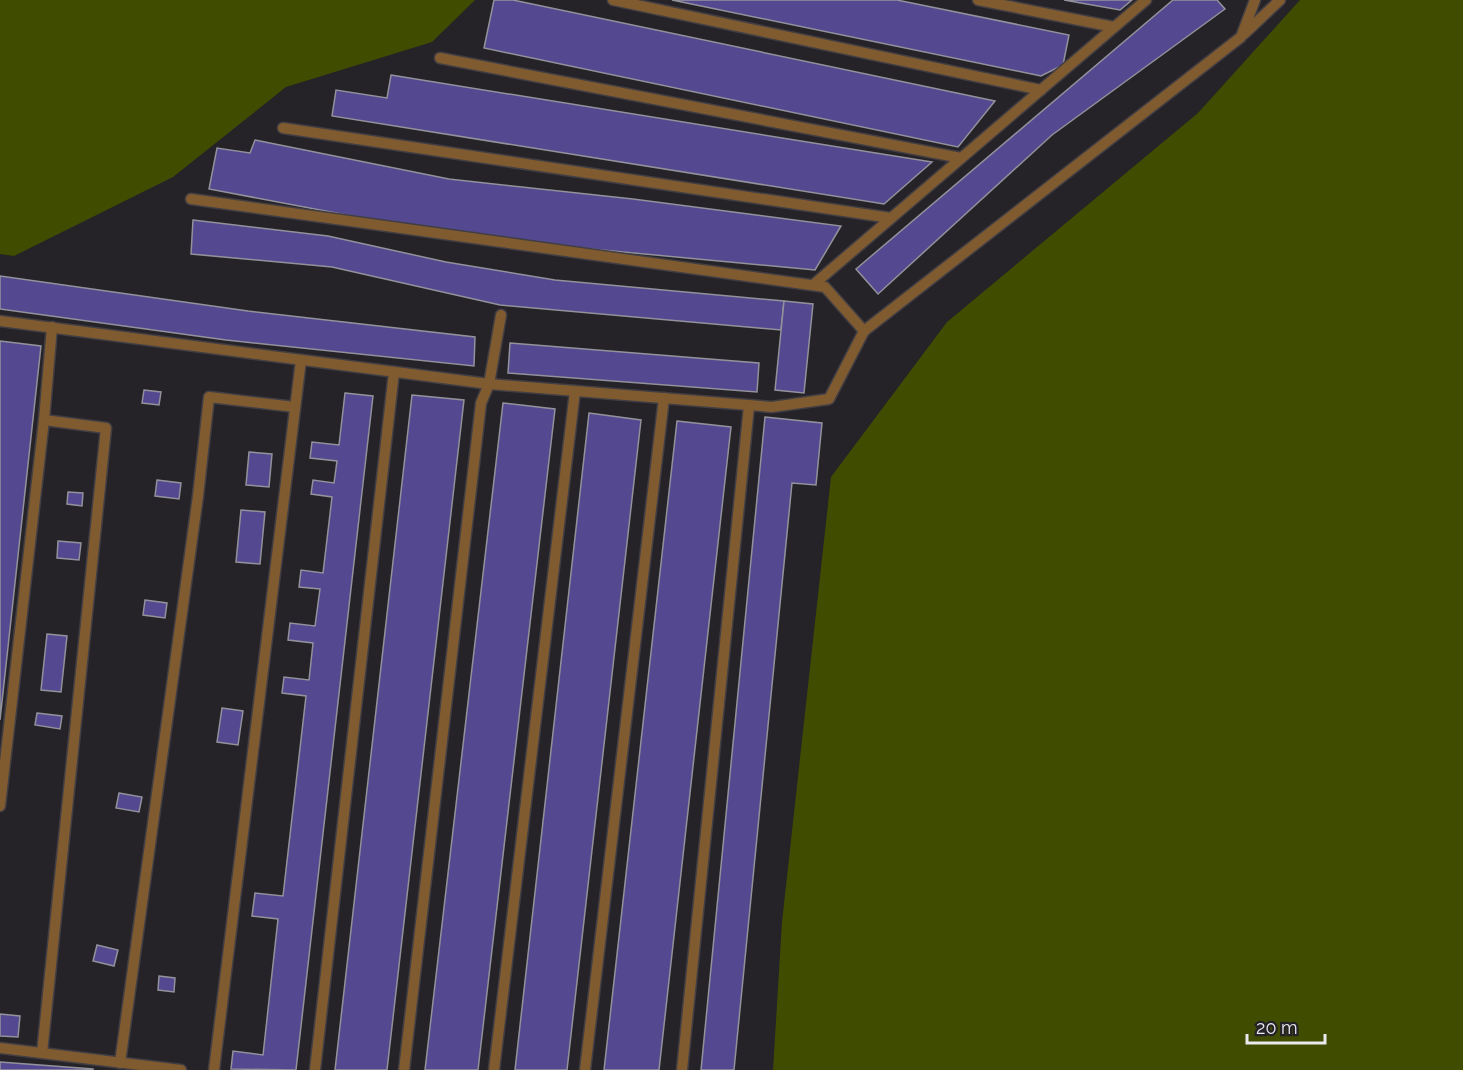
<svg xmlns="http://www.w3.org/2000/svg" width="1463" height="1070" viewBox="0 0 1463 1070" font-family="Raleway,sans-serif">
	<rect width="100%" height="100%" fill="#252228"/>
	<g fill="#404d01">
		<path d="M 0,0 L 475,0 L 432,42 L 286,87 L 173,177 L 14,256 L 0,254 Z"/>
		<path d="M 1300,0 L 1463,0 L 1463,1070 L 773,1070 L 782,922 L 831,477 L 947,322 L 1198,113 Z"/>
	</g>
	<g fill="#544990" stroke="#92929b" stroke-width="1.5">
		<path d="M 494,0 L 513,0 L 995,101 L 958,147 L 484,48 Z"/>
		<path d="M 672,0 L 897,0 L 1069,35 L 1063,65 L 1041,76 Z"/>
		<path d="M 1064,0 L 1132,0 L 1120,10 Z"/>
		<path d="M 1173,0 L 1217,0 L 1225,9 L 1052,135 L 878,294 L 856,269 Z"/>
		<path d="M 391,75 L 932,162 L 884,204 L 332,116 L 336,90 L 387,98 Z"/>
		<path d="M 255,140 L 449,179 L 633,199 L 841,226 L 815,270 L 463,237 L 209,189 L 217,148 L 250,153 Z"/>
		<path d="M 193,220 L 328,236 L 446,262 L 555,280 L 784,301 L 781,330 L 500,305 L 332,267 L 191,254 Z"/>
		<path d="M 0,276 L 248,311 L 475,337 L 474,366 L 226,340 L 0,309 Z"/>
		<path d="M 784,301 L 813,304 L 804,393 L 775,390 Z"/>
		<path d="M 0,341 L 41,346 L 0,720 Z"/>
		<path d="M 510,343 L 759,363 L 757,392 L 508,373 Z"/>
		<path d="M 144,390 L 161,392 L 159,405 L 142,403 Z"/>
		<path d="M 345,393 L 373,396 L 296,1070 L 231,1069 L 233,1051 L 263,1055 L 278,919 L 252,916 L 255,893 L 283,896 L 306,696 L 282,693 L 284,677 L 309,680 L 313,643 L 288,640 L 290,623 L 315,626 L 320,589 L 299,587 L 301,570 L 323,573 L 332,497 L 311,494 L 313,480 L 334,483 L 337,461 L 310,458 L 312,442 L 339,445 Z"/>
		<path d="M 412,395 L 464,400 L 387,1070 L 335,1070 Z"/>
		<path d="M 503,403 L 555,409 L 478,1070 L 425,1070 Z"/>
		<path d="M 589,413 L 641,420 L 567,1070 L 515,1070 Z"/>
		<path d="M 765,417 L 822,423 L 816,485 L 792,483 L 734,1070 L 701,1070 Z"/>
		<path d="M 677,421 L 731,427 L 659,1070 L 604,1070 Z"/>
		<path d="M 249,452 L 272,454 L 269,487 L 246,485 Z"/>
		<path d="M 157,480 L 181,483 L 179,499 L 155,496 Z"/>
		<path d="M 68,492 L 83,493 L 82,506 L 67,504 Z"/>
		<path d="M 241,510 L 265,512 L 260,564 L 236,562 Z"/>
		<path d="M 58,541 L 81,543 L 79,560 L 57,558 Z"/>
		<path d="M 145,600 L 167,603 L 165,618 L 143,615 Z"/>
		<path d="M 47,634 L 67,636 L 61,692 L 41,690 Z"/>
		<path d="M 222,708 L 243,711 L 238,745 L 217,742 Z"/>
		<path d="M 37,713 L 62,716 L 60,729 L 35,725 Z"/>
		<path d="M 119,793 L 142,797 L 139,812 L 116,808 Z"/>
		<path d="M 97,945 L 118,950 L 114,966 L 93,961 Z"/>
		<path d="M 159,976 L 175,978 L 174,992 L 158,990 Z"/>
		<path d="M 0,1014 L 20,1016 L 18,1037 L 0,1036 Z"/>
		<path d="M 0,1062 L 93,1069 L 93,1070 L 0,1070 Z"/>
	</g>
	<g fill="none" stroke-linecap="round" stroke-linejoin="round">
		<g stroke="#413e44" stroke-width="13">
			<g id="service">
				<path d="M 613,0 L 1041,90"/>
				<path d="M 978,0 L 1114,27"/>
				<path d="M 1244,34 L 1280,0"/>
				<path d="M 440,58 L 961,158"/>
				<path d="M 283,128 L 891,218"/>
				<path d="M 191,199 L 825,287 L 864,331 L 1241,37 L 1255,0"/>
				<path d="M 813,285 L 1146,0"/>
				<path d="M 501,315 L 489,384 L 772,407 L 829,399 L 864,331"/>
				<path d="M 0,321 L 489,384 L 481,403 L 404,1070"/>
				<path d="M 0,806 L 44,420"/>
				<path d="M 0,1048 L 181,1070"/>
				<path d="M 42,1053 L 106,428 L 44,420 L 52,327"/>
				<path d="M 120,1063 L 198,496 L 209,397 L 295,407"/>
				<path d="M 214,1070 L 301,360"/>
				<path d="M 315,1070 L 394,372"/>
				<path d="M 494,1070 L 575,391"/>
				<path d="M 585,1070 L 664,398"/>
				<path d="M 682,1070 L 749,406"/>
			</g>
		</g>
		<use href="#service" stroke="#805b2f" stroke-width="10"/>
	</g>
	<path d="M1247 1034v9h78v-9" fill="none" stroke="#ebe9ed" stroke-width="3"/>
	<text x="1256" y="1034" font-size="18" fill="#ebe9ed" stroke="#252228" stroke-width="4.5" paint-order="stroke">20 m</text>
</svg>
